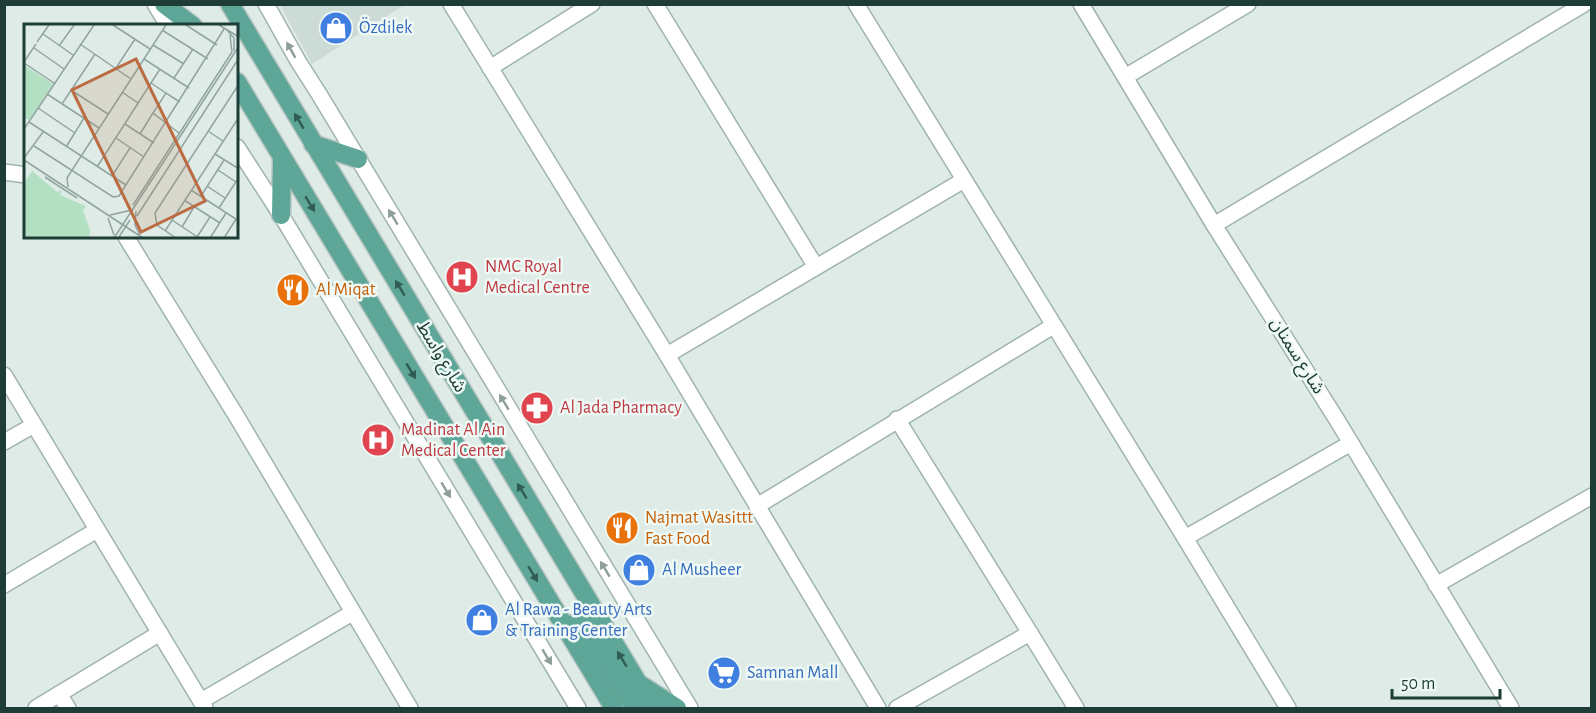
<svg xmlns="http://www.w3.org/2000/svg" width="1596" height="713" viewBox="0 0 1596 713" font-family="'Alegreya Sans','Noto Sans Arabic',sans-serif">
	<rect width="100%" height="100%" fill="#deebe6"/>
	<path fill="#ccdbd5" d="M 280,5 L 404,5 L 312,64 Z"/>
	<g fill="none" stroke-linecap="round" stroke-linejoin="round">
		<g stroke="#a0b3ae" stroke-width="18">
			<g id="minor">
				<path d="M 155,4 L 168,26"/>
				<path d="M 266,4 L 298,61 L 319,94 L 690,708"/>
				<path d="M 451,4 L 667,355 L 878,708"/>
				<path d="M 655,4 L 816,267"/>
				<path d="M 856,4 L 1185,538 L 1288,708"/>
				<path d="M 1081,4 L 1214,225 L 1337,420 L 1511,708"/>
				<path d="M 490,68 L 592,4"/>
				<path d="M 1125,77 L 1248,4"/>
				<path d="M 237,147 L 281,215 L 578,708"/>
				<path d="M 4,172 L 26,175"/>
				<path d="M 1214,225 L 1584,4"/>
				<path d="M 126,237 L 237,417 L 410,708"/>
				<path d="M 667,355 L 964,180"/>
				<path d="M 4,375 L 205,708"/>
				<path d="M 897,419 L 1030,633"/>
				<path d="M 4,442 L 34,425"/>
				<path d="M 757,506 L 1053,326"/>
				<path d="M 1185,538 L 1351,443"/>
				<path d="M 4,585 L 97,530"/>
				<path d="M 1436,585 L 1592,496"/>
				<path d="M 59,694 L 68,708"/>
				<path d="M 201,701 L 352,613"/>
				<path d="M 36,708 L 160,633"/>
				<path d="M 897,708 L 1030,633 L 1076,708"/>
			</g>
		</g>
		<g stroke="#bbc5c3" stroke-width="21">
			<g id="primary">
				<path d="M 164,4 L 193,26"/>
				<path d="M 230,4 L 653,708"/>
				<path d="M 237,82 L 614,708"/>
				<path d="M 313,144 L 358,159"/>
				<path d="M 281,215 L 282,158"/>
				<path d="M 568,632 L 573,624 L 581,623 L 584,625 L 635,708"/>
				<path d="M 641,685 L 677,708"/>
			</g>
		</g>
		<use href="#minor" stroke="#fff" stroke-width="15"/>
		<use href="#primary" stroke="#5da698" stroke-width="18"/>
	</g>
	<defs><path id="oneway-solid" d="M-6-.8H1V-3.2L6.5 0L1 3.2V.8H-6Z" transform="scale(1.5)"/></defs>
	<g fill="#8e9e9a">
		<use href="#oneway-solid" transform="translate(291 50) rotate(-119)"/>
		<use href="#oneway-solid" transform="translate(393 217) rotate(-121)"/>
		<use href="#oneway-solid" transform="translate(504 402) rotate(-121)"/>
		<use href="#oneway-solid" transform="translate(446 490) rotate(59)"/>
		<use href="#oneway-solid" transform="translate(605 569) rotate(-121)"/>
		<use href="#oneway-solid" transform="translate(547 657) rotate(59)"/>
	</g>
	<g fill="#305c53">
		<use href="#oneway-solid" transform="translate(299 121) rotate(-121)"/>
		<use href="#oneway-solid" transform="translate(310 204) rotate(59)"/>
		<use href="#oneway-solid" transform="translate(400 288) rotate(-121)"/>
		<use href="#oneway-solid" transform="translate(411 371) rotate(59)"/>
		<use href="#oneway-solid" transform="translate(522 491) rotate(-121)"/>
		<use href="#oneway-solid" transform="translate(533 574) rotate(59)"/>
		<use href="#oneway-solid" transform="translate(622 659) rotate(-121)"/>
	</g>
	<defs>
		<g id="shop-disc" transform="scale(1.725)"><circle r="9.5" fill="#3f7fe0" stroke="#eef8f4"/><path d="M-5-2.5h2.3a2.7 3.5 0 0 1 5.4 0H5L5.5 6h-11ZM-1.5-2.5h3a1.5 2.3 0 0 0-3 0Z" fill="#fff"/></g>
		<g id="hospital-disc" transform="scale(1.725)"><circle r="9.5" fill="#e0444e" stroke="#eef8f4"/><path d="M-5-5h3v3.5h4V-5h3V5h-3V1.5h-4V5h-3Z" fill="#fff"/></g>
		<g id="restaurant-disc" transform="scale(1.725)"><circle r="9.5" fill="#e8710a" stroke="#eef8f4"/><path d="M-5-6h1v4h1v-4h1v4h1v-4h1v5L-1.5 .5V6h-2V.5L-5-1ZM5-6V6H3V1.5H1.5Q1.5-4 5-6Z" fill="#fff"/></g>
		<g id="pharmacy-disc" transform="scale(1.725)"><circle r="9.5" fill="#e0444e" stroke="#eef8f4"/><path d="M-2-6h4v4h4v4h-4v4h-4v-4h-4v-4h4Z" fill="#fff"/></g>
		<g id="supermarket-disc" transform="scale(1.725)"><circle r="9.5" fill="#3f7fe0" stroke="#eef8f4"/><path d="M-6-5.5h2.5l.6 2H6L4.5 2H-2.5L-4.4-4H-6ZM-1.5 3.2a1.3 1.3 0 1 0 .1 0ZM3 3.2a1.3 1.3 0 1 0 .1 0Z" fill="#fff"/></g>
	</defs>
	<g fill-rule="evenodd">
		<use href="#shop-disc" x="336" y="28"/>
		<use href="#hospital-disc" x="462" y="277"/>
		<use href="#restaurant-disc" x="293" y="290"/>
		<use href="#pharmacy-disc" x="537" y="408"/>
		<use href="#hospital-disc" x="378" y="440"/>
		<use href="#restaurant-disc" x="622" y="528"/>
		<use href="#shop-disc" x="639" y="570"/>
		<use href="#shop-disc" x="482" y="620"/>
		<use href="#supermarket-disc" x="724" y="673"/>
	</g>
	<g text-anchor="middle" dominant-baseline="central" stroke-width="5" stroke-linejoin="round" paint-order="stroke">
		<g font-size="18" fill="#366cbe" stroke="#eef8f4" text-anchor="start">
			<text x="359" y="28">Özdilek</text>
			<text x="662" y="570">Al Musheer</text>
			<text x="505" y="610">Al Rawa - Beauty Arts<tspan x="505" dy="21">&amp; Training Center</tspan></text>
			<text x="747" y="673">Samnan Mall</text>
		</g>
		<g font-size="18" fill="#be3a42" stroke="#eef8f4" text-anchor="start">
			<text x="485" y="267">NMC Royal<tspan x="485" dy="21">Medical Centre</tspan></text>
			<text x="560" y="408">Al Jada Pharmacy</text>
			<text x="401" y="430">Madinat Al Ain<tspan x="401" dy="21">Medical Center</tspan></text>
		</g>
		<g font-size="18" fill="#c56008" stroke="#eef8f4" text-anchor="start">
			<text x="316" y="290">Al Miqat</text>
			<text x="645" y="518">Najmat Wasittt<tspan x="645" dy="21">Fast Food</tspan></text>
		</g>
		<g font-size="18" fill="#1d3d36" stroke="#eef8f4">
			<text transform="translate(1297 356) rotate(58)">شارع سمنان</text>
			<text transform="translate(441 357) rotate(59)">شارع واسط</text>
		</g>
	</g>
	<g transform="translate(24 24)">
		<rect width="214" height="214" fill="#deebe6"/>
		<path d="M 0,41 L 29,60 L 5,96 L 0,93 ZM 8,147 L 33,168 L 38,166 L 36,171 L 62,182 L 59,186 L 66,206 L 65,214 L 0,214 L 0,159 Z" fill="#b3e0c2"/>
		<path fill="none" stroke="#91a5a0" stroke-width="1.5" d="M 89,1 L 126,25M 162,1 L 193,21M 195,1 L 215,13M 202,5 L 210,14 L 210,27M 138,6 L 184,35M 19,10 L 49,31M 13,18 L 25,1M 56,20 L 107,55M 129,21 L 160,40M 35,22 L 50,1M 10,24 L 40,45M 120,35 L 165,64M 0,38 L 12,20M 0,39 L 30,59M 92,44 L 111,15M 150,54 L 169,25M 127,59 L 142,69M 47,66 L 84,90M 98,68 L 114,79M 23,70 L 75,104M 38,80 L 71,30M 14,84 L 51,109M 5,98 L 102,161M 101,100 L 130,119M 0,105 L 70,1M 184,107 L 199,117M 155,109 L 129,89 L 142,69 L 156,78M 116,110 L 129,89M 92,114 L 120,133M 10,122 L 89,173 L 95,172 L 200,5M 42,123 L 60,94M 191,130 L 215,145M 0,134 L 19,108M 0,136 L 119,214M 73,143 L 136,45M 194,146 L 212,158M 88,152 L 106,124M 21,153 L 53,174M 183,162 L 201,174M 44,163 L 43,154 L 142,1M 167,166 L 215,197M 177,172 L 200,136M 160,176 L 196,199M 109,181 L 208,28 L 206,11M 195,184 L 215,153M 112,187 L 111,201 L 116,211M 86,191 L 108,186M 113,192 L 215,34M 84,194 L 90,211M 148,196 L 175,214M 158,203 L 170,183M 141,207 L 215,93M 95,213 L 106,196M 173,213 L 186,193M 90,214 L 215,22M 152,214 L 133,201 L 131,189 L 215,60M 186,214 L 202,189M 200,214 L 212,195"/>
		<path fill="#bb6c43" fill-opacity="0.15" stroke="#bb6c43" stroke-width="3" d="M 112,35 L 181,177 L 117,208 L 48,66 Z"/>
		<rect width="214" height="214" fill="none" stroke="#1d3d36" stroke-width="3"/>
	</g>
	<rect width="1596" height="713" fill="none" stroke="#1d3d36" stroke-width="12"/>
	<path d="M1392 689v9h108v-9" fill="none" stroke="#1d3d36" stroke-width="3"/>
	<text x="1401" y="689" font-size="18" fill="#1d3d36" stroke="#eef8f4" stroke-width="4.5" paint-order="stroke">50 m</text>
</svg>
